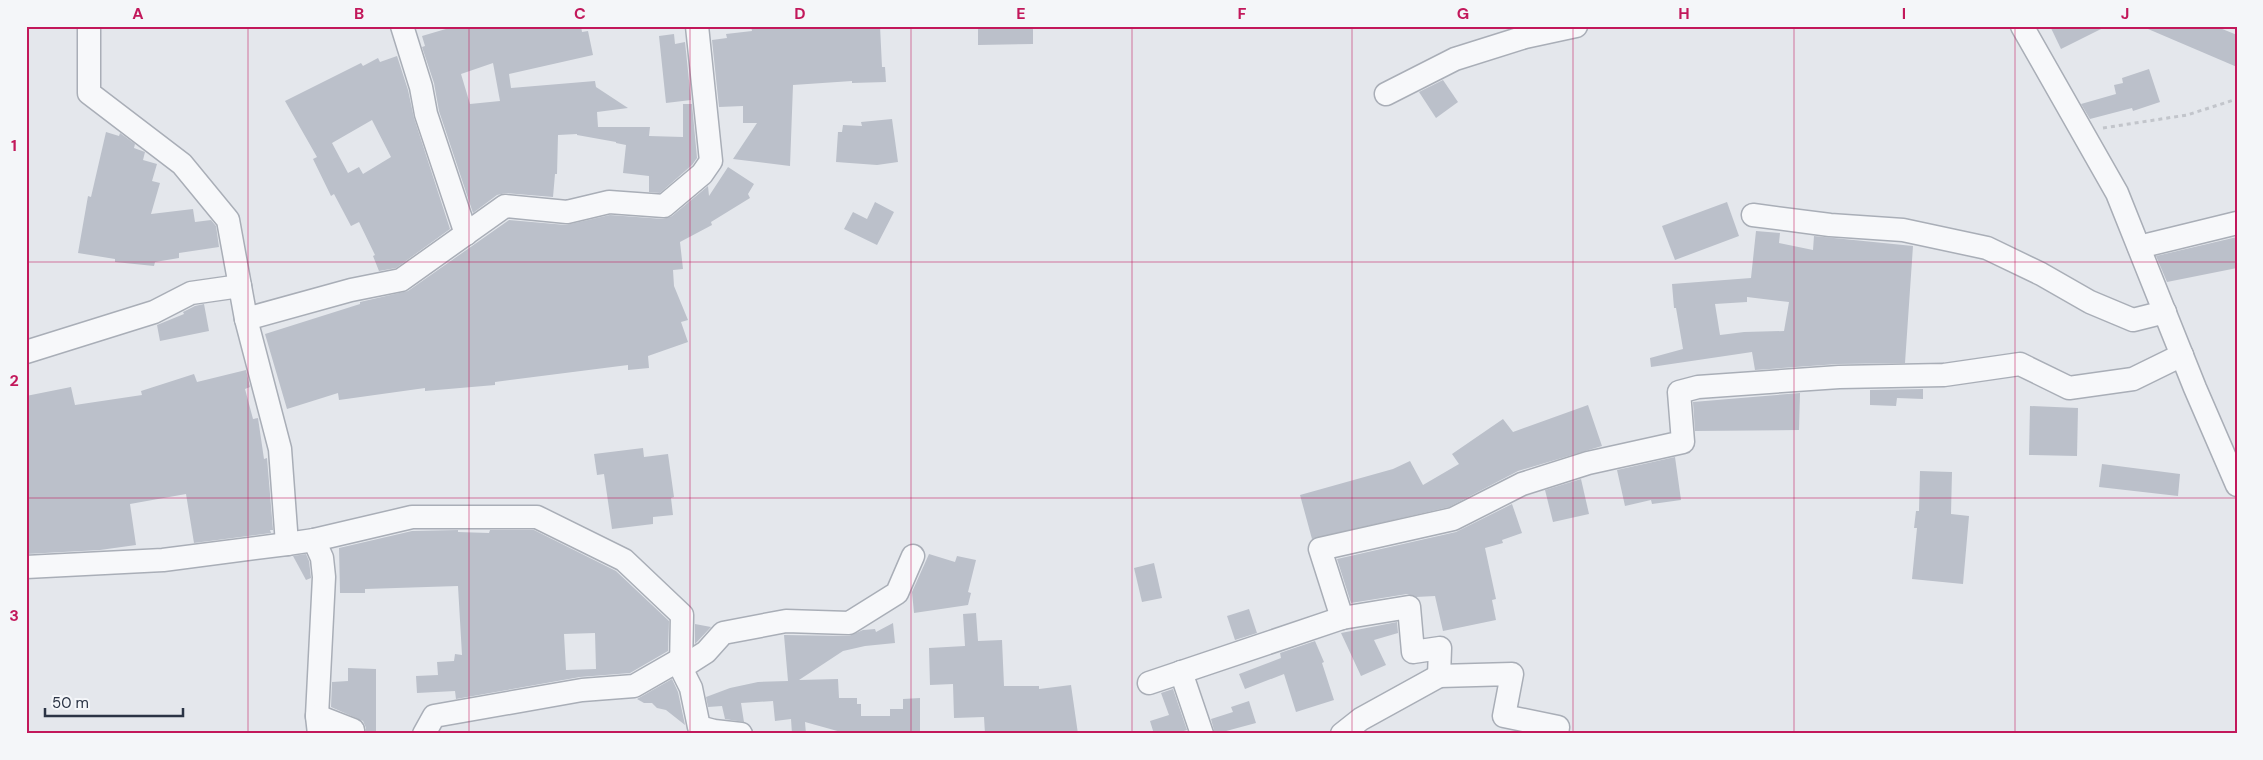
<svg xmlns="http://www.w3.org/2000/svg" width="2263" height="760" viewBox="0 0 2263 760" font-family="'DM Sans',sans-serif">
	<rect width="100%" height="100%" fill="#e4e7ec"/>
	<g fill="#bbc0ca" fill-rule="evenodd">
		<path d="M 456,26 L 581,26 L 582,32 L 588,31 L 593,55 L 509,74 L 511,88 L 595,81 L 596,87 L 628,108 L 597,112 L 598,127 L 650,127 L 649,136 L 683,137 L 683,104 L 692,104 L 697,158 L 692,165 L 660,193 L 649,192 L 649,176 L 623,173 L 626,145 L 616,143 L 616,142 L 577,135 L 577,134 L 558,135 L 557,174 L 555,174 L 553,197 L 506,193 L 497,195 L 473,213 L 439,111 L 434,83 L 422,47 L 425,46 L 422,36 ZM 493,63 L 500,101 L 470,104 L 461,74 Z"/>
		<path d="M 751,26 L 880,26 L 882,67 L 885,67 L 886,82 L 852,83 L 852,81 L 793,85 L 790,166 L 733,159 L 757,123 L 743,123 L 743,106 L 719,107 L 712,40 L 727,38 L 726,34 L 752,31 Z"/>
		<path d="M 978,26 L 1033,26 L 1033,44 L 978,45 Z"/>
		<path d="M 2050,26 L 2107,26 L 2061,49 Z"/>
		<path d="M 2141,26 L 2215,26 L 2237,35 L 2237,67 Z"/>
		<path d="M 674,34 L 675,44 L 685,42 L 691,100 L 666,103 L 659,36 Z"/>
		<path d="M 397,56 L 408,90 L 414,118 L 450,229 L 396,268 L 379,271 L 373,256 L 375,255 L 359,222 L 351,226 L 334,194 L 331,196 L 313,159 L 317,157 L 285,101 L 361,63 L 363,66 L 378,58 L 380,62 ZM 372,120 L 391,157 L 363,174 L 359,167 L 348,173 L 332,143 Z"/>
		<path d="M 2149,69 L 2160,102 L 2133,111 L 2132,108 L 2090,119 L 2081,104 L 2116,94 L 2114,85 L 2123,83 L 2122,78 Z"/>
		<path d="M 1443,80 L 1458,102 L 1436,118 L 1419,92 Z"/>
		<path d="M 892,119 L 898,162 L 877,165 L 836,162 L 838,132 L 842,132 L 843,125 L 862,126 L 861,122 Z"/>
		<path d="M 106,132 L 119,136 L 120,133 L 135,144 L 134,148 L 145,152 L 143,160 L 157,164 L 152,181 L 160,183 L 151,214 L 193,209 L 195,222 L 211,220 L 216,226 L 219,247 L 179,253 L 179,258 L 155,262 L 154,266 L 115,262 L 115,259 L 78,253 L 88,196 L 91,197 Z"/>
		<path d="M 728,167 L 754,184 L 748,194 L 750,198 L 711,222 L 712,225 L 680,242 L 683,269 L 673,270 L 674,286 L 688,320 L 681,322 L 688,342 L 648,356 L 649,368 L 628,370 L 628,365 L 495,382 L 495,385 L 425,391 L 425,388 L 339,400 L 338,393 L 287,409 L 265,334 L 360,304 L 360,302 L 408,291 L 509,220 L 566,225 L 610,215 L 663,219 L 672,216 L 708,186 L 709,196 Z"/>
		<path d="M 875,202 L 894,212 L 877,245 L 844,229 L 853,212 L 867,219 Z"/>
		<path d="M 1727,202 L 1739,236 L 1675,260 L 1662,226 Z"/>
		<path d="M 1756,231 L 1780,233 L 1779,243 L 1813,250 L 1814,236 L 1913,246 L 1905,363 L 1838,364 L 1755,370 L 1752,352 L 1651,367 L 1650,358 L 1683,349 L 1676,308 L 1674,308 L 1672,284 L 1751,278 ZM 1747,297 L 1789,302 L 1784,331 L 1744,332 L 1720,335 L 1715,304 L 1747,302 Z"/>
		<path d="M 2237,237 L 2237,268 L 2167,282 L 2156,256 Z"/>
		<path d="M 204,304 L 209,331 L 160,341 L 157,325 L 184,314 L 183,312 L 195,306 Z"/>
		<path d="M 246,370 L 250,387 L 245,389 L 253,419 L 258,418 L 264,459 L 267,458 L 273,530 L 270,530 L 271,533 L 194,543 L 186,494 L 130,504 L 136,545 L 100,550 L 26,554 L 26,396 L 71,387 L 75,405 L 142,395 L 141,391 L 194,374 L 197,382 Z"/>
		<path d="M 1923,389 L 1923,399 L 1897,398 L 1896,406 L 1870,405 L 1870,390 Z"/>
		<path d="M 1800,393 L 1799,430 L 1695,431 L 1693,402 Z"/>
		<path d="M 1588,405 L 1602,446 L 1518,471 L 1449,507 L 1312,539 L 1300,495 L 1393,469 L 1410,461 L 1423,485 L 1459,464 L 1452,454 L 1503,419 L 1513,432 Z"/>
		<path d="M 2030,406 L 2078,408 L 2077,456 L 2029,455 Z"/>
		<path d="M 643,448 L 644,457 L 668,454 L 674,497 L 671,498 L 673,515 L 653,517 L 653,524 L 612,529 L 604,474 L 597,475 L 594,454 Z"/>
		<path d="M 1675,457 L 1681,500 L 1652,504 L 1651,500 L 1625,506 L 1617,470 Z"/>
		<path d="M 2102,464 L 2180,474 L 2178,496 L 2099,487 Z"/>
		<path d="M 1920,471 L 1952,472 L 1951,514 L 1969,516 L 1963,584 L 1912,579 L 1917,528 L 1914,528 L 1916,511 L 1919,511 Z"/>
		<path d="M 1581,479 L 1589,514 L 1553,522 L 1545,490 Z"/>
		<path d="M 1512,504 L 1522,533 L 1502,540 L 1503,543 L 1485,548 L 1496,599 L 1492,600 L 1496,620 L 1443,631 L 1435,596 L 1416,597 L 1407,594 L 1351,603 L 1337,559 L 1456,532 Z"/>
		<path d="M 458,530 L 458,532 L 489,533 L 490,530 L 534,530 L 616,571 L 669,621 L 668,651 L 630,673 L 580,677 L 456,699 L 455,691 L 417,693 L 416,676 L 438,675 L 437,662 L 454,661 L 455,654 L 462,655 L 458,586 L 365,589 L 365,593 L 340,593 L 339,548 L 412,531 ZM 595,633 L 596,669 L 566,670 L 564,634 Z"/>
		<path d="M 306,554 L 309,561 L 311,578 L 306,580 L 293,556 Z"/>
		<path d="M 929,554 L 955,562 L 957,556 L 976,560 L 968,592 L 971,593 L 968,605 L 914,613 L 912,592 Z"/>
		<path d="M 1154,563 L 1162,598 L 1142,602 L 1134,568 Z"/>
		<path d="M 1249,609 L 1257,633 L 1235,640 L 1227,616 Z"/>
		<path d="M 976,613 L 978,641 L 1002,640 L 1004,686 L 1039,686 L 1039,689 L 1071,685 L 1078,734 L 985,734 L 984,717 L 954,718 L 953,684 L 930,685 L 929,648 L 965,646 L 963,614 Z"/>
		<path d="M 1397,622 L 1398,633 L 1374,640 L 1386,665 L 1361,676 L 1341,633 Z"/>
		<path d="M 893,623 L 895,643 L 865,646 L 843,651 L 799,680 L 838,679 L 839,698 L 857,698 L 857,704 L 861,704 L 861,716 L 890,716 L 890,709 L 903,709 L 903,699 L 920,698 L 920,734 L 841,734 L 841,732 L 805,722 L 806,734 L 792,734 L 791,719 L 775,721 L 773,701 L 741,703 L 744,722 L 725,719 L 722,706 L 708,707 L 706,697 L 730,688 L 758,682 L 788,681 L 784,635 L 849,636 L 863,630 L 875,629 L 876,632 Z"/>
		<path d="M 695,624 L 711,627 L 695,644 Z"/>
		<path d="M 1315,641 L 1324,662 L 1322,663 L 1334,700 L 1296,712 L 1284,674 L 1245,689 L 1239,674 L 1281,658 L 1280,653 Z"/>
		<path d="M 348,668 L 376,669 L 376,734 L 365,734 L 366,728 L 363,721 L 331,707 L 332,682 L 348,681 Z"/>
		<path d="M 672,679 L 678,692 L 685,725 L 666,710 L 657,708 L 652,703 L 644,703 L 637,699 Z"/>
		<path d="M 1173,689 L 1187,730 L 1174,734 L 1154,734 L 1150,721 L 1169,715 L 1161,693 Z"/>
		<path d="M 1249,701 L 1256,723 L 1215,734 L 1211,719 L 1233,712 L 1231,707 Z"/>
	</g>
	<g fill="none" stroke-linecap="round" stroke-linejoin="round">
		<g stroke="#a9aeb7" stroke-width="25">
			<g id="minor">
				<path d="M 89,26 L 89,93 L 182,164 L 228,220 L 246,319 L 280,449 L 287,544"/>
				<path d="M 402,26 L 421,87 L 426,114 L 466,234"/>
				<path d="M 2022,26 L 2117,193 L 2195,388 L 2237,485"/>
				<path d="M 1386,94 L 1455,59 L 1525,37 L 1576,26"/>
				<path d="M 1753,215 L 1830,225 L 1903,230 L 1987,248 L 2041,274 L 2090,302 L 2133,320 L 2165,312"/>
				<path d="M 2139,247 L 2237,223"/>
				<path d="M 246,319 L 351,290 L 401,280 L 505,206 L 567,212 L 609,202 L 664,206 L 702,174 L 711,161 L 697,26"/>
				<path d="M 26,352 L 154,312 L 191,293 L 240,286"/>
				<path d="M 314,540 L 322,558 L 324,577 L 317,716 L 319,734"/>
				<path d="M 26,567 L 163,560 L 287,544 L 314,540 L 412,517 L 537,517 L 624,560 L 682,615 L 681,668 L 691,688 L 699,727 L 714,731 L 741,734"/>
				<path d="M 1342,618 L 1320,549 L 1453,519 L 1522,484 L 1588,463 L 1683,442 L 1679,392 L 1698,387 L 1839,377 L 1944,375 L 2020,364 L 2069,388 L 2133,379 L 2182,355"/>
				<path d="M 681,668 L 706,652 L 723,633 L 786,621 L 849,623 L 897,593 L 913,556"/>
				<path d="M 1181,672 L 1202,734"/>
				<path d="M 1149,683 L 1342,618 L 1409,607 L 1413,652 L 1440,648 L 1439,676 L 1512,674 L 1504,716 L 1558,727 L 1557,734"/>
				<path d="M 317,716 L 353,730"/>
				<path d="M 424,734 L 434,716 L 582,690 L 634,686 L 681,659"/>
				<path d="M 1342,734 L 1361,719 L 1439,676"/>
			</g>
		</g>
		<path stroke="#c2c5cb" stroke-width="3" stroke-dasharray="4 4" stroke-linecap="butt" d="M 2103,128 L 2187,115 L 2237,99"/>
		<use href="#minor" stroke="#f7f8fa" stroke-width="22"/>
	</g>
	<path fill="none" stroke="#c2185b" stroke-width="1" stroke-opacity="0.55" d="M 248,26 L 248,734M 469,26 L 469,734M 690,26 L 690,734M 911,26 L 911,734M 1132,26 L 1132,734M 1352,26 L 1352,734M 1573,26 L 1573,734M 1794,26 L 1794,734M 2015,26 L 2015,734M 26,262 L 2237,262M 26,498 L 2237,498"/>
	<rect width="2263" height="760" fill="none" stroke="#f4f6f9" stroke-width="55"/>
	<path d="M45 708v8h138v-8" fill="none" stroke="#2b3445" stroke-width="2.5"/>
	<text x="52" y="708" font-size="15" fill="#2b3445" stroke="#f4f6f9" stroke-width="4" paint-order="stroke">50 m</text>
	<rect x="28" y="28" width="2208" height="704" fill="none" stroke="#c2185b" stroke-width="2"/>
	<g font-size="16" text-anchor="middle" font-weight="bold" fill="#c2185b">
		<text x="138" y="19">A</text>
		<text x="359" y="19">B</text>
		<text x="580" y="19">C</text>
		<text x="800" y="19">D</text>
		<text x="1021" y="19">E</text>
		<text x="1242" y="19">F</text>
		<text x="1463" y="19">G</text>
		<text x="1684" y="19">H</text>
		<text x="1904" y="19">I</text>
		<text x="2125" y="19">J</text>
		<text x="14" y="151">1</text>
		<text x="14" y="386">2</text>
		<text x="14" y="621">3</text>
	</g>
</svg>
